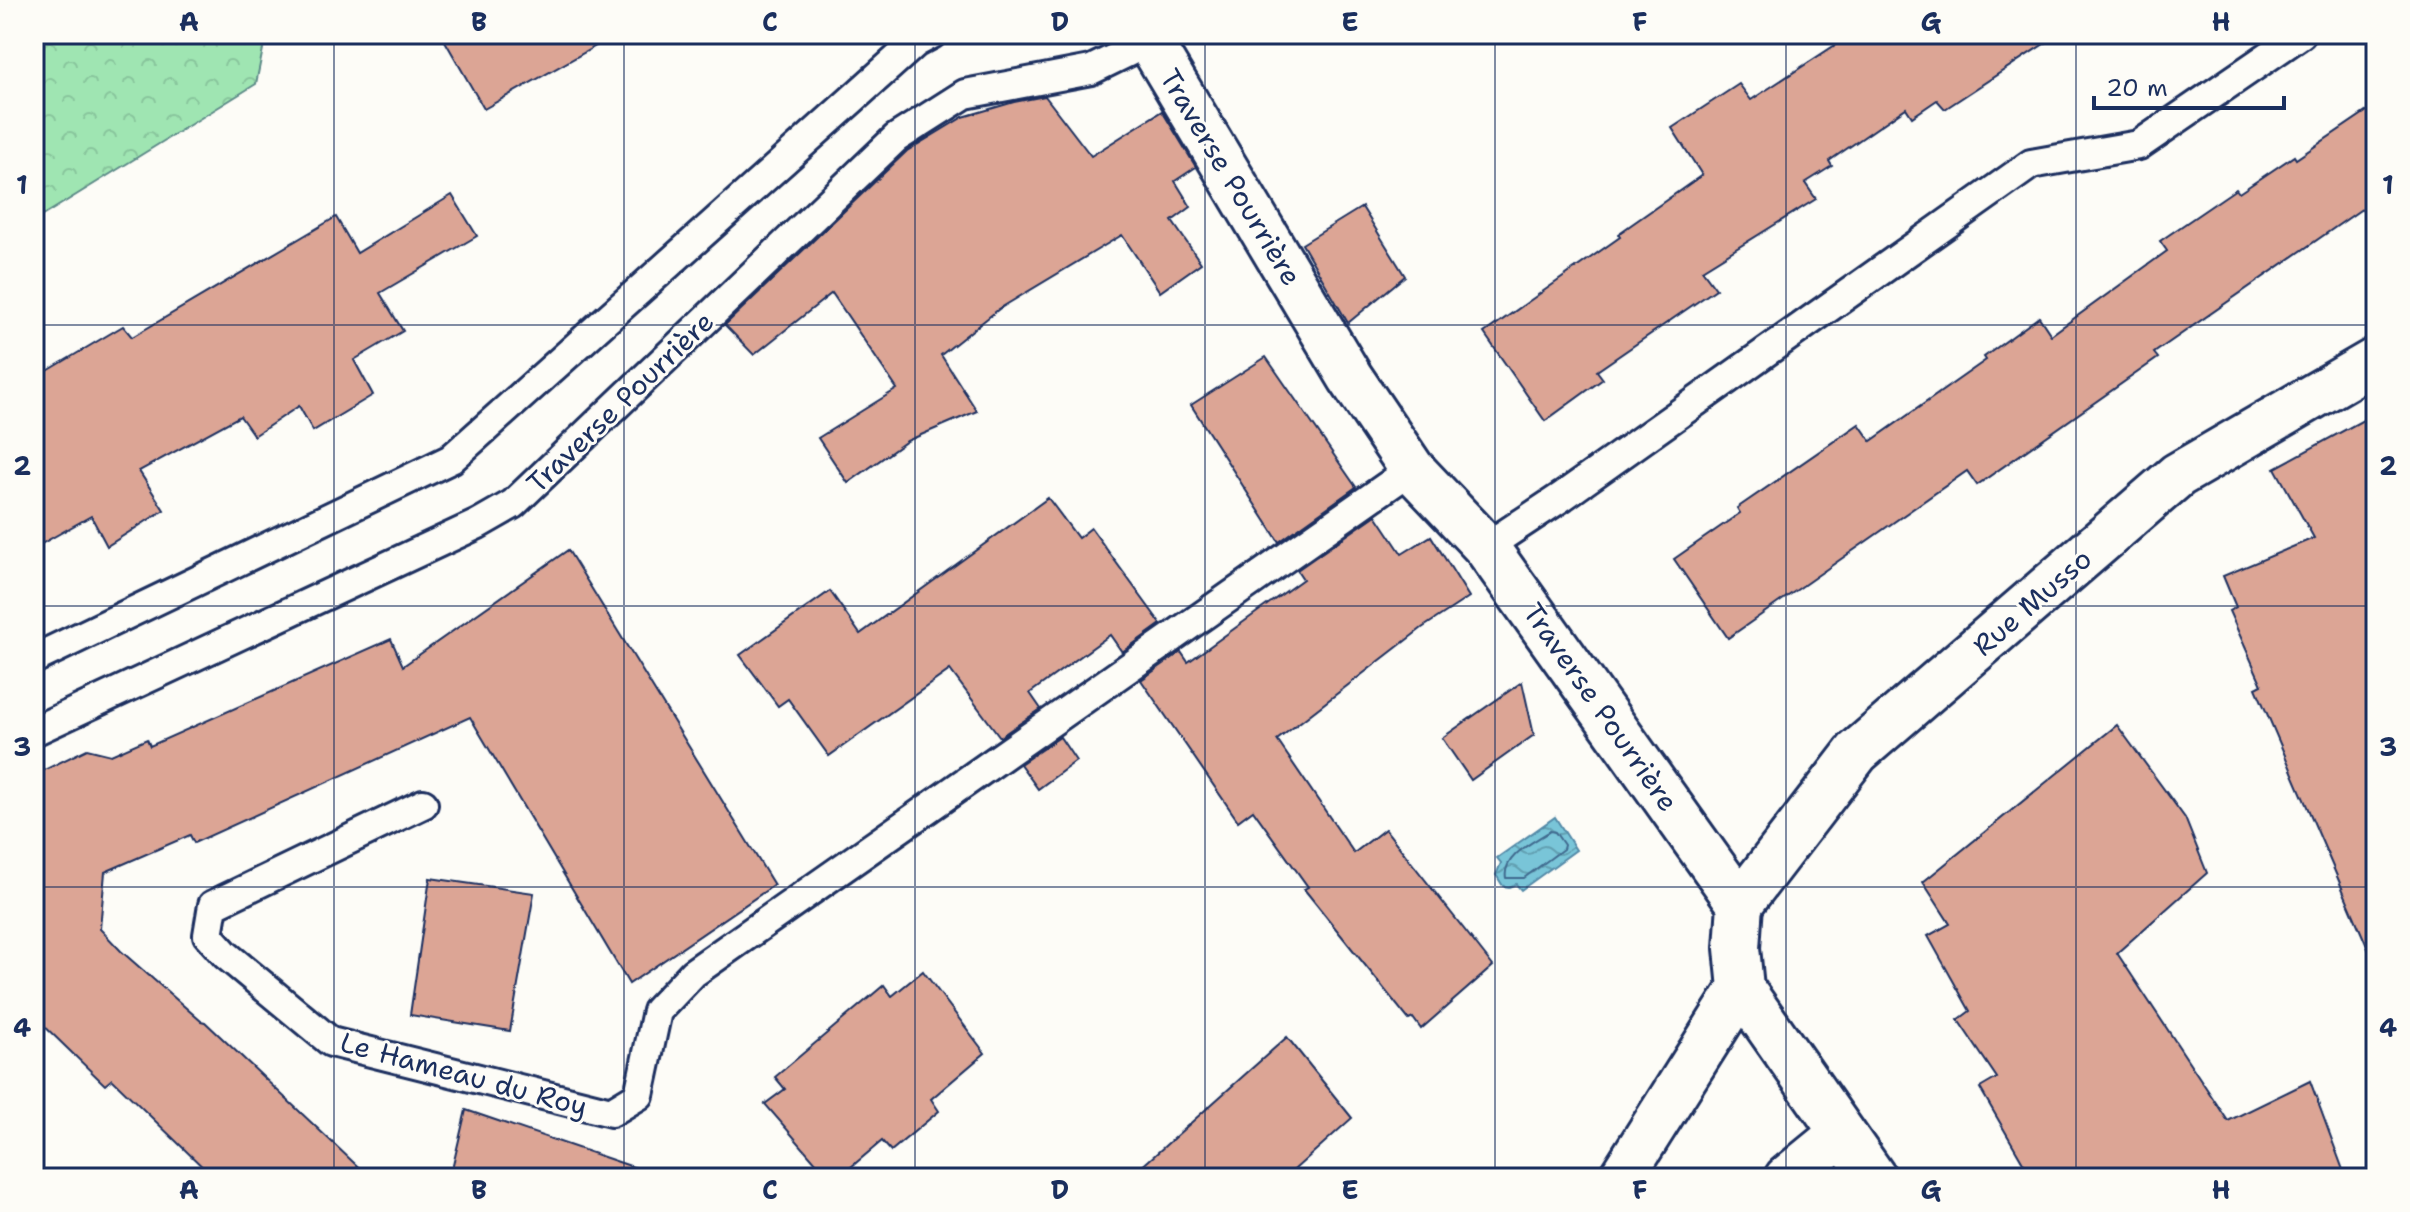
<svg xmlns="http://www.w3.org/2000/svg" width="2410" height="1212" viewBox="0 0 2410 1212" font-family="'Shantell Sans',sans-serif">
	<defs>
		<pattern id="park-crowns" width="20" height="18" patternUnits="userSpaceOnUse" patternTransform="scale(2)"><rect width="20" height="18" fill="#9fe5b2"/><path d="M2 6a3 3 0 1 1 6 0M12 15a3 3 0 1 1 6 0" fill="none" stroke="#88c59c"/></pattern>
		<pattern id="water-waves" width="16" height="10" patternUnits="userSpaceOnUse" patternTransform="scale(2)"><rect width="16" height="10" fill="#79c5d8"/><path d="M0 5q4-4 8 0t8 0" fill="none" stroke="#62a0b2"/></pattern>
	</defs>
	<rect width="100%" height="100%" fill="#fdfcf7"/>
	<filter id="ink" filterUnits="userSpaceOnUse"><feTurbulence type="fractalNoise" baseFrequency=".0125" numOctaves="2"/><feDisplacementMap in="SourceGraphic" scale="16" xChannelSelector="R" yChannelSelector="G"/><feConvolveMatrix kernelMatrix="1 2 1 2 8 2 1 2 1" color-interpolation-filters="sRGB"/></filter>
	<g filter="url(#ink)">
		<path fill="url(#park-crowns)" stroke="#5d8a88" stroke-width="2" d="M 34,34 L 266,34 L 256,84 L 34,221 Z"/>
		<path fill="url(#water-waves)" stroke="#5389a7" stroke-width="2" d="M 1555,817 L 1576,850 L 1521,890 L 1516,884 L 1509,887 L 1503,886 L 1496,875 L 1501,863 L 1497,858 Z"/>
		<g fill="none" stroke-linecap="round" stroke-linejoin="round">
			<path stroke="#416b8f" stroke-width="2" d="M 1550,831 L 1555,832 L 1564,845 L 1563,849 L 1524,878 L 1506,878 C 1502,856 1534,842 1550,831 Z"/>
		</g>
		<g fill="#dca595" stroke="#1b2f5e" stroke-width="2">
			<path d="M 441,34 L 617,34 L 484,109 Z"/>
			<path d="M 1852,34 L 2059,34 L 1945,109 L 1937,100 L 1912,117 L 1906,108 L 1829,161 L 1832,166 L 1805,183 L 1816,199 L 1702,270 L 1716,289 L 1597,371 L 1603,379 L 1545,421 L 1484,333 L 1620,237 L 1618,234 L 1702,175 L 1672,128 L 1739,84 L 1751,100 Z"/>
			<path d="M 1045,96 L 1091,156 L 1162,111 L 1196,167 L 1175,181 L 1191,207 L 1172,221 L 1201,263 L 1160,292 L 1122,235 L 999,309 L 941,355 L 977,411 L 907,441 L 848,483 L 818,438 L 897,389 L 832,293 L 754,355 L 725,325 L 907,151 L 963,117 L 1014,102 Z"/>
			<path d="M 2376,105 L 2376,199 L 2154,353 L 2158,358 L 1977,485 L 1967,471 L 1728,638 L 1674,559 L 1740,513 L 1737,508 L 1859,424 L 1871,441 L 1986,360 L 1984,357 L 2039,317 L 2051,335 L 2167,251 L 2160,241 L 2236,189 L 2239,193 L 2294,156 L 2296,159 Z"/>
			<path d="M 452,195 L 477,236 L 380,293 L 403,331 L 354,360 L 373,395 L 313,431 L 299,406 L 254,436 L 240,416 L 139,471 L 164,510 L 107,546 L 91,516 L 34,548 L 34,379 L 123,326 L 132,337 L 336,217 L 357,253 Z"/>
			<path d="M 1362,207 L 1405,276 L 1348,323 L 1302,244 Z"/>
			<path d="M 1266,357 L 1356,487 L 1279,542 L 1191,405 Z"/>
			<path d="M 2376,413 L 2376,967 L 2256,688 L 2262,685 L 2229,611 L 2236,607 L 2223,576 L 2314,538 L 2275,468 Z"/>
			<path d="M 1048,498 L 1078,538 L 1091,528 L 1161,624 L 1122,652 L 1110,635 L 1030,693 L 1041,709 L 1000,737 L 950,670 L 829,756 L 788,699 L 778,706 L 740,655 L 830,591 L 860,634 Z"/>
			<path d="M 1376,515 L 1402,554 L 1431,536 L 1469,597 L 1422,628 L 1277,740 L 1354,853 L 1385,829 L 1493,966 L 1421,1029 L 1413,1018 L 1409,1020 L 1304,889 L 1308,887 L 1253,810 L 1238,821 L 1141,680 L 1181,652 L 1188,662 L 1303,579 L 1297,570 Z"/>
			<path d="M 568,550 L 774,885 L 629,984 L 470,717 L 194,843 L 190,835 L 105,872 L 100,929 L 121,951 L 201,1021 L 205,1022 L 370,1178 L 214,1178 L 112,1079 L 105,1085 L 34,1016 L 34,775 L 87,749 L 111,755 L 147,739 L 150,746 L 391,639 L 403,666 Z"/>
			<path d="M 1522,682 L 1534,735 L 1471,780 L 1442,738 Z"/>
			<path d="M 2117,725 L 2185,818 L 2207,873 L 2117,953 L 2228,1121 L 2310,1081 L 2346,1178 L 2032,1178 L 1980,1088 L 1997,1078 L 1958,1020 L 1970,1011 L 1928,936 L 1950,924 L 1923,882 Z"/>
			<path d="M 1060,737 L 1076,761 L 1038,789 L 1020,764 Z"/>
			<path d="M 430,878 L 534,893 L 510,1031 L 410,1015 Z"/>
			<path d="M 923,971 L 985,1053 L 931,1099 L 939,1111 L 891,1151 L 882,1141 L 838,1178 L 829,1178 L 765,1104 L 785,1089 L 775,1077 L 884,985 L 892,996 Z"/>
			<path d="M 1287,1037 L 1352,1118 L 1285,1178 L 1129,1178 Z"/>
			<path d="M 466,1110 L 639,1169 L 637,1178 L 450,1178 Z"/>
		</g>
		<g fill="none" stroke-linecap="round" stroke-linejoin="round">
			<g stroke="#1b2f5e" stroke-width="34">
				<g id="lane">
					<path d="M 1486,547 L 1563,496 L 2031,164 L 2139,145 L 2301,34"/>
					<path d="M 34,659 L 451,459 L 915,43 L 932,34"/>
					<path d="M 34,731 L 478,524 L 513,504 L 896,138 L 965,94 L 1091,70 L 1165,34"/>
					<path d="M 423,804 L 213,905 L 208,935 L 226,955 L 331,1042 L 611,1112 L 639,1095 L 657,1011 L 693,973 L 1412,469"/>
				</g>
			</g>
			<g stroke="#1b2f5e" stroke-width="50">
				<g id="street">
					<path d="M 1150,42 L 1350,377 L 1412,469 L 1486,547 L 1740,904 L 1737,948 L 1741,988 L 1874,1178"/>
					<path d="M 1740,904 L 1857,752 L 2178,475 L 2376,360"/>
					<path d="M 1621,1178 L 1741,988"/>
					<path d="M 1787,1178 L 1842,1133"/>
				</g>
			</g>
			<use href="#lane" stroke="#fdfcf7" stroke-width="28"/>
			<use href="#street" stroke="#fdfcf7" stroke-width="44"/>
		</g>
	</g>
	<path fill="none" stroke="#1b2f5e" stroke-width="2" stroke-opacity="0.55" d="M 334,34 L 334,1178M 624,34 L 624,1178M 915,34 L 915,1178M 1205,34 L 1205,1178M 1495,34 L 1495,1178M 1786,34 L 1786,1178M 2076,34 L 2076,1178M 34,325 L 2376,325M 34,606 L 2376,606M 34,887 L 2376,887"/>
	<g text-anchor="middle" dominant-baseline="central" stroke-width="6" stroke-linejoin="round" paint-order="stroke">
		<g font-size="28" fill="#1b2f5e" stroke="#fdfcf7">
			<text transform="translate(1231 177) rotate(59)">Traverse Pourrière</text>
			<text transform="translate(620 402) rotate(-44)">Traverse Pourrière</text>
			<text transform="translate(2032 602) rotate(-41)">Rue Musso</text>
			<text transform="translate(1601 707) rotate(55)">Traverse Pourrière</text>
			<text transform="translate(464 1074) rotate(15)">Le Hameau du Roy</text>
		</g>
	</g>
	<rect width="2410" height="1212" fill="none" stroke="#fdfcf7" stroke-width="88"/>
	<path d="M2094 96v12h190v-12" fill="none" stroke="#1b2f5e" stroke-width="4"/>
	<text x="2106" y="96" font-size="24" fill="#1b2f5e" stroke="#fdfcf7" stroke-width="6" paint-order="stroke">20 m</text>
	<rect x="44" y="44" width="2322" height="1124" fill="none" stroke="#1b2f5e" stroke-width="3"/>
	<g font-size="26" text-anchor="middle" font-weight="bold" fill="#1b2f5e">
		<text x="189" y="31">A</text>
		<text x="479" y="31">B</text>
		<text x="770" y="31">C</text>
		<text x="1060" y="31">D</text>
		<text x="1350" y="31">E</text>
		<text x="1640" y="31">F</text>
		<text x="1931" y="31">G</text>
		<text x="2221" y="31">H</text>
		<text x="22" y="194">1</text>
		<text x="2388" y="194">1</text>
		<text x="22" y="475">2</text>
		<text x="2388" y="475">2</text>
		<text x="22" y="756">3</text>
		<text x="2388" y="756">3</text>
		<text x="22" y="1037">4</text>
		<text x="2388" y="1037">4</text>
		<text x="189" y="1199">A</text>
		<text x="479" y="1199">B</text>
		<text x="770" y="1199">C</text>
		<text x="1060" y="1199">D</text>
		<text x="1350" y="1199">E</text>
		<text x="1640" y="1199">F</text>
		<text x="1931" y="1199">G</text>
		<text x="2221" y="1199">H</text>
	</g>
</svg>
